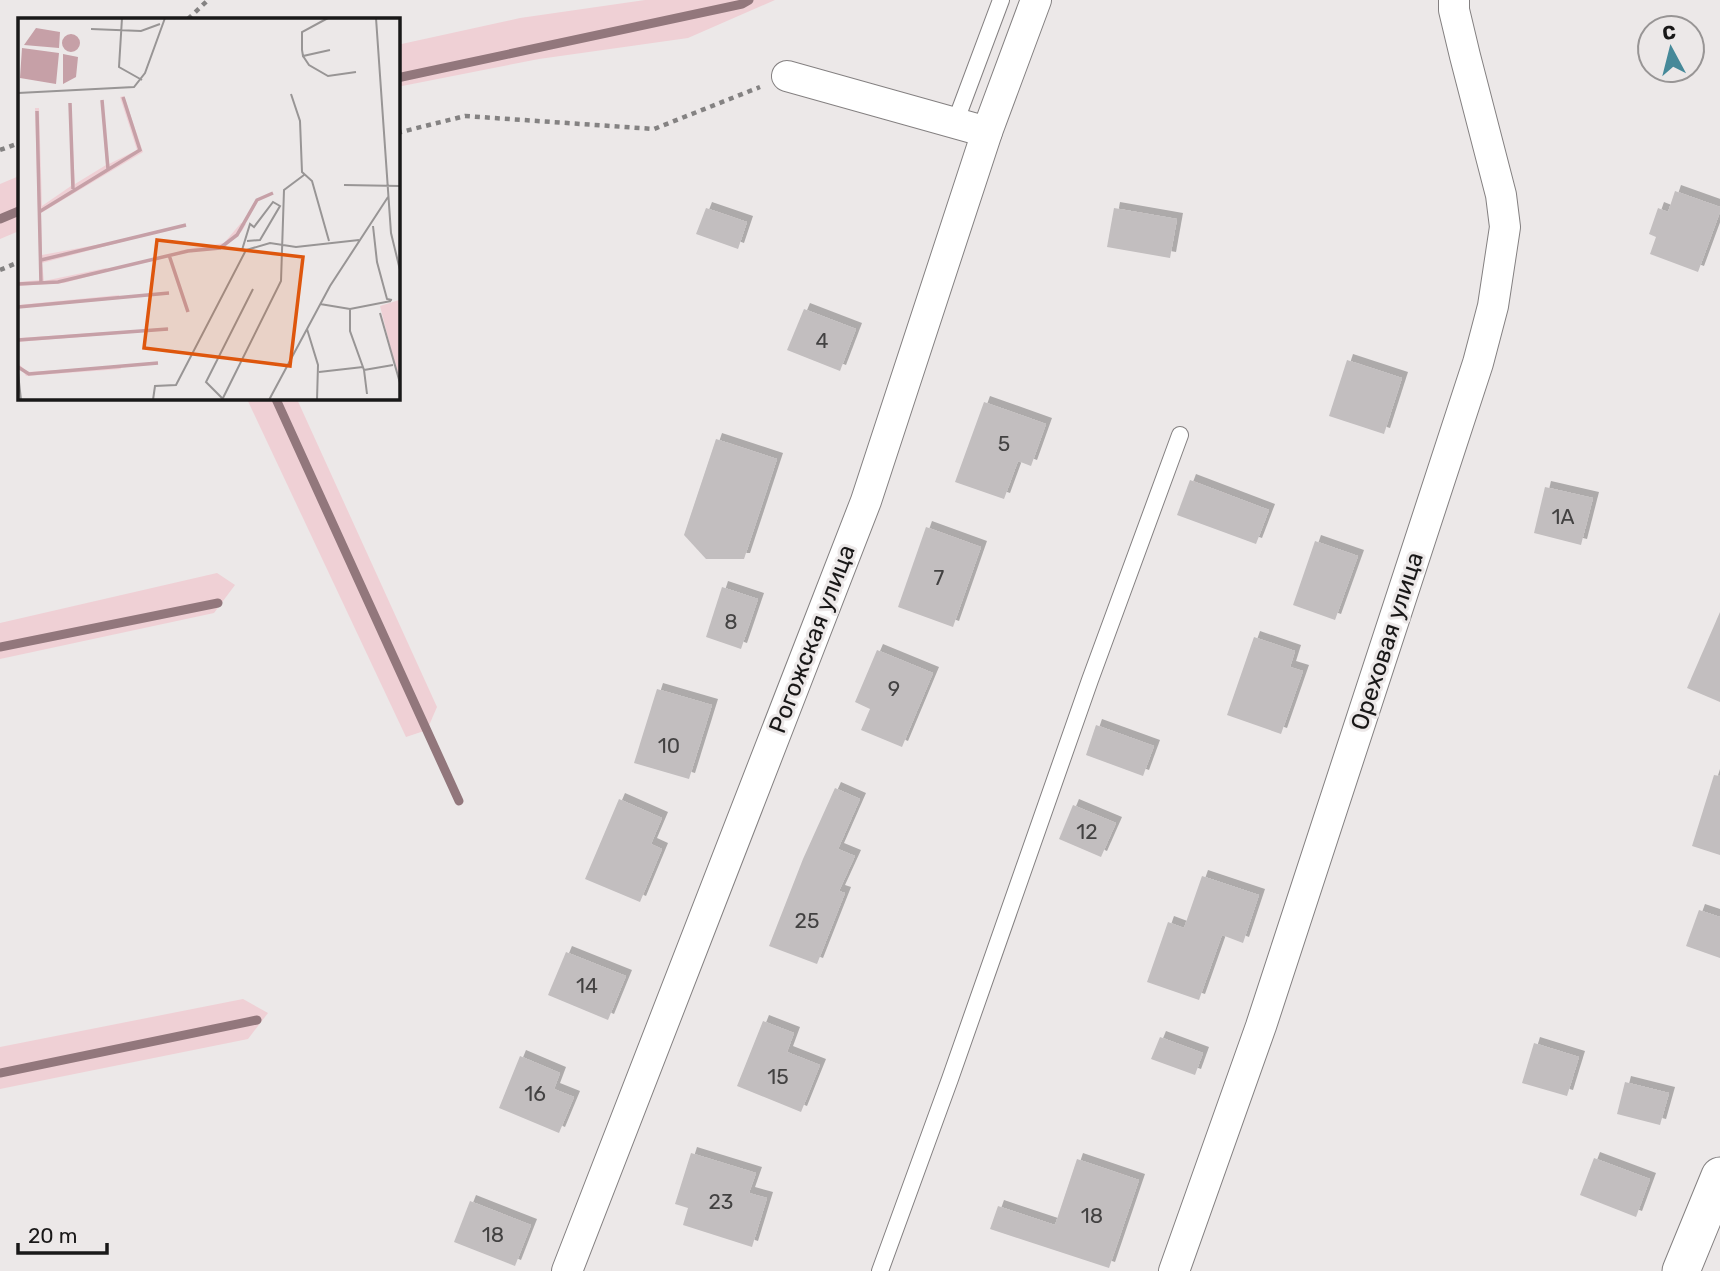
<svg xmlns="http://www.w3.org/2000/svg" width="1720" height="1271" viewBox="0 0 1720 1271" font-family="Rubik,sans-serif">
	<defs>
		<filter id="shadow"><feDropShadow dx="6" dy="-6" stdDeviation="0" flood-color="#0004"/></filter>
	</defs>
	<rect width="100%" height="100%" fill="#ece8e8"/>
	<g fill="#efd0d5">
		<path d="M 645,0 L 775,0 L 688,38 L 539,59 L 397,87 L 397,45 L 520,18 Z"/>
		<path d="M 19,176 L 19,231 L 0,239 L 0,184 Z"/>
		<path d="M 246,397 L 296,397 L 437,707 L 427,730 L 406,737 Z"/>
		<path d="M 217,573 L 235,585 L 214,613 L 0,659 L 0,623 Z"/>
		<path d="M 243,999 L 268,1013 L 248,1039 L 0,1089 L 0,1047 Z"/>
	</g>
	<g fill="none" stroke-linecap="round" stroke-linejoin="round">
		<g stroke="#92777c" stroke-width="9">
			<path d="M 397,78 L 742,4 L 749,0"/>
			<path d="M 0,219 L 19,211"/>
			<path d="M 275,397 L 459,801"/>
			<path d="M 0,647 L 218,603"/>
			<path d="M 0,1073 L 257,1020"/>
		</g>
	</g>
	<g fill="#c2bebf" filter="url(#shadow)">
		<path d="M 1675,191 L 1720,207 L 1720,212 L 1698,272 L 1650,254 L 1656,237 L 1649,234 L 1658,208 L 1668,212 Z"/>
		<path d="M 706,208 L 747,222 L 738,249 L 696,234 Z"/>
		<path d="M 1114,208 L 1177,219 L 1170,258 L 1107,247 Z"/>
		<path d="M 804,309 L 856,329 L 840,371 L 787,350 Z"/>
		<path d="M 1347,360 L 1402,378 L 1384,434 L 1329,416 Z"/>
		<path d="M 984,402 L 1046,424 L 1031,466 L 1018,461 L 1004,499 L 955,482 Z"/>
		<path d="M 716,439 L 777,459 L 744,559 L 706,559 L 684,535 Z"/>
		<path d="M 1190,480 L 1269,510 L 1256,544 L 1177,515 Z"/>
		<path d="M 1545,487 L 1593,498 L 1581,545 L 1534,533 Z"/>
		<path d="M 926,527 L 981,547 L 953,627 L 898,607 Z"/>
		<path d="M 1315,541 L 1358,556 L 1335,620 L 1293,605 Z"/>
		<path d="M 722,587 L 758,599 L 741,649 L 706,637 Z"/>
		<path d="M 1720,612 L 1720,702 L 1687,688 Z"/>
		<path d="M 1254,637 L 1295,651 L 1290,667 L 1303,671 L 1281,734 L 1227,715 Z"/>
		<path d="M 877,650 L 933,673 L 902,747 L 861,730 L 870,709 L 855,702 Z"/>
		<path d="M 657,689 L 712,705 L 689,779 L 634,763 Z"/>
		<path d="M 1096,725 L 1154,746 L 1143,776 L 1086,755 Z"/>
		<path d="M 1714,775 L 1720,776 L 1720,855 L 1692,846 Z"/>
		<path d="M 835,788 L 860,799 L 838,849 L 855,856 L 839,891 L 845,893 L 817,964 L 769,946 L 803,859 Z"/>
		<path d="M 619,799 L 662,818 L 651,844 L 662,849 L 640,902 L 585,879 Z"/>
		<path d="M 1073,805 L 1116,823 L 1101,857 L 1059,839 Z"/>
		<path d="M 1202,876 L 1259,895 L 1243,943 L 1222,935 L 1199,1000 L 1147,982 L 1168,922 L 1184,928 Z"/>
		<path d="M 1699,910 L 1720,917 L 1720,958 L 1686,946 Z"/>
		<path d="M 566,952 L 626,976 L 608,1020 L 548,995 Z"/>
		<path d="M 763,1021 L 794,1033 L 787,1052 L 820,1065 L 801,1112 L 737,1086 Z"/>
		<path d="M 1160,1037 L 1203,1053 L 1195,1075 L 1151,1059 Z"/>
		<path d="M 1534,1043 L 1579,1057 L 1567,1096 L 1522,1083 Z"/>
		<path d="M 520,1056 L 560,1073 L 554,1089 L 574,1097 L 559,1133 L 499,1108 Z"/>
		<path d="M 1625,1082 L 1669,1093 L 1660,1125 L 1617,1114 Z"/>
		<path d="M 691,1153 L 756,1173 L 749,1193 L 767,1198 L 752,1247 L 683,1225 L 688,1208 L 675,1204 Z"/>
		<path d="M 1594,1158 L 1650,1179 L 1636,1217 L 1580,1195 Z"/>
		<path d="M 1077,1159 L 1139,1180 L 1109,1268 L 990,1229 L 998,1206 L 1055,1225 Z"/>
		<path d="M 470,1201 L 531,1225 L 515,1266 L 454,1242 Z"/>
	</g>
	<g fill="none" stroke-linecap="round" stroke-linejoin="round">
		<g stroke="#848081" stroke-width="18">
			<g id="service">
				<path d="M 955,123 L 1001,0"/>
				<path d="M 880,1271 L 950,1079 L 1090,680 L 1180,435"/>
			</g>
		</g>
		<g stroke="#848081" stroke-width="32">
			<g id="minor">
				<path d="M 787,76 L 987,132"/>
				<path d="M 567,1271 L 866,501 L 987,132 L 1036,0"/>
				<path d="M 1174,1271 L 1261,1026 L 1478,363 L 1493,306 L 1505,227 L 1501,195 L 1465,56 L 1454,10 L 1454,0"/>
			</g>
		</g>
		<g stroke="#848081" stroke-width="39">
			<path id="tertiary" d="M 1681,1271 L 1720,1176"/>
		</g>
		<g stroke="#848282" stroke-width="4.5" stroke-dasharray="5 5" stroke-linecap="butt">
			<path d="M 188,19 L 208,0"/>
			<path d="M 397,133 L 465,116 L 654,129 L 760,87"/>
			<path d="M 0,150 L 19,143"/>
			<path d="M 0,270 L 19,262"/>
		</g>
		<use href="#service" stroke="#fff" stroke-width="16"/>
		<use href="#minor" stroke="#fff" stroke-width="30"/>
		<use href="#tertiary" stroke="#fff" stroke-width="37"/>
	</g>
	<g text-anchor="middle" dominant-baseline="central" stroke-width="6" stroke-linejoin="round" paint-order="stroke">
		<g font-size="21" fill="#434242">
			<text x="822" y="340">4</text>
			<text x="1004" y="443">5</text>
			<text x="1563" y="516">1А</text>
			<text x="939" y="577">7</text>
			<text x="731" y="621">8</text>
			<text x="894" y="688">9</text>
			<text x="669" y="745">10</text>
			<text x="1087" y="831">12</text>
			<text x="807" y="920">25</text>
			<text x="587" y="985">14</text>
			<text x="778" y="1076">15</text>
			<text x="535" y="1093">16</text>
			<text x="721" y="1201">23</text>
			<text x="1092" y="1215">18</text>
			<text x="493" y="1234">18</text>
		</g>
		<g font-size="24" fill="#191818" stroke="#ece8e8">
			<text transform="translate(812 639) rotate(-69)">Рогожская улица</text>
			<text transform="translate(1387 641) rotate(-72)">Ореховая улица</text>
		</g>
	</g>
	<g transform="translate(18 18)">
		<rect width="382" height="382" fill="#ece8e8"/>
		<path d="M 106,78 L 125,134 L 23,195 L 24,237 L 126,218 L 24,245 L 26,263 L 88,250 L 91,253 L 46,265 L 0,268 L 0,264 L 22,262 L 17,90 L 21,90 L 24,188 L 53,168 L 52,83 L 57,166 L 88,147 L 83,80 L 91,146 L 119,132 L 102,79 ZM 223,205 L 228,206 L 224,213 L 207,229 L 159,233 L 206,225 ZM 101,277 L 100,281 L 0,290 L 0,287 ZM 381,282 L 381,363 L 362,288 ZM 151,310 L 149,312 L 0,324 L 0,320 ZM 0,345 L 9,354 L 101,348 L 103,351 L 8,358 Z" fill="#efd0d5"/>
		<path d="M 18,10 L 42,14 L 41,30 L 6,27 ZM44 25a9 9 0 1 1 18 0a9 9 0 1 1-18 0ZM 4,30 L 41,35 L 38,66 L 2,60 ZM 45,36 L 60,39 L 58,59 L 45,66 Z" fill="#c6a0a7"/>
		<path fill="none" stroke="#c6a0a7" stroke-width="3.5" d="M 84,82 L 90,151M 52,85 L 55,171M 19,93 L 23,266M 21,194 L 122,132 L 105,79M 151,237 L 170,294M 23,242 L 168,207M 0,266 L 40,264 L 170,233 L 202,230 L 219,217 L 239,182 L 255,175M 0,289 L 151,275M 0,322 L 150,311M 0,349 L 11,356 L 140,345"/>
		<path fill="none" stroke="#989595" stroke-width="2" d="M 104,0 L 101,49 L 124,62M 310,0 L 284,14 L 284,32 L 285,38 L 312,32M 358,0 L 373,215 L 382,252M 73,11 L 123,13 L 142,6M 285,38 L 291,47 L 310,58 L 338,54M 0,75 L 116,69 L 127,55 L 147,0M 273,76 L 282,103 L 284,154 L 294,163 L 311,223M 326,167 L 382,168M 355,208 L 359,244 L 369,281 L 374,282M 224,232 L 232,206 L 236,209 L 255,184 L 262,188 L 242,222 L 229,223M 302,286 L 332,291 L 373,283M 332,291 L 332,313 L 346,352 L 349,376M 362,295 L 382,365M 289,311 L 300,347 L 299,382M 346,352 L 375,347M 301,354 L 345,349M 0,355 L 3,382M 205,381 L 188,364 L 235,271M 135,382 L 137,368 L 158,367 L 228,232 L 252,225 L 278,229 L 341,222M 204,382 L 263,263 L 266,172 L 286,157M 251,382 L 312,268 L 370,179"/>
		<path fill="#de560d" fill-opacity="0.15" stroke="#de560d" stroke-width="3.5" d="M 139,222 L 285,239 L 272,348 L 126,330 Z"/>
		<rect width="382" height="382" fill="none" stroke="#191818" stroke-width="3.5"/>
	</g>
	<g transform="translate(1671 49) rotate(353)"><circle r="33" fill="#ece8e8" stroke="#989595" stroke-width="2"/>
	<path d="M0-5L12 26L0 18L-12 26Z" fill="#468999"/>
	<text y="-10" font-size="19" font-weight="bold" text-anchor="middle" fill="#191818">С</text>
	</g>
	<path d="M18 1243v10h89v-10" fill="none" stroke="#191818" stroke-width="3.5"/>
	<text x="28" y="1243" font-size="21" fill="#191818" stroke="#ece8e8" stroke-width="5" paint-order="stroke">20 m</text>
</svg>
